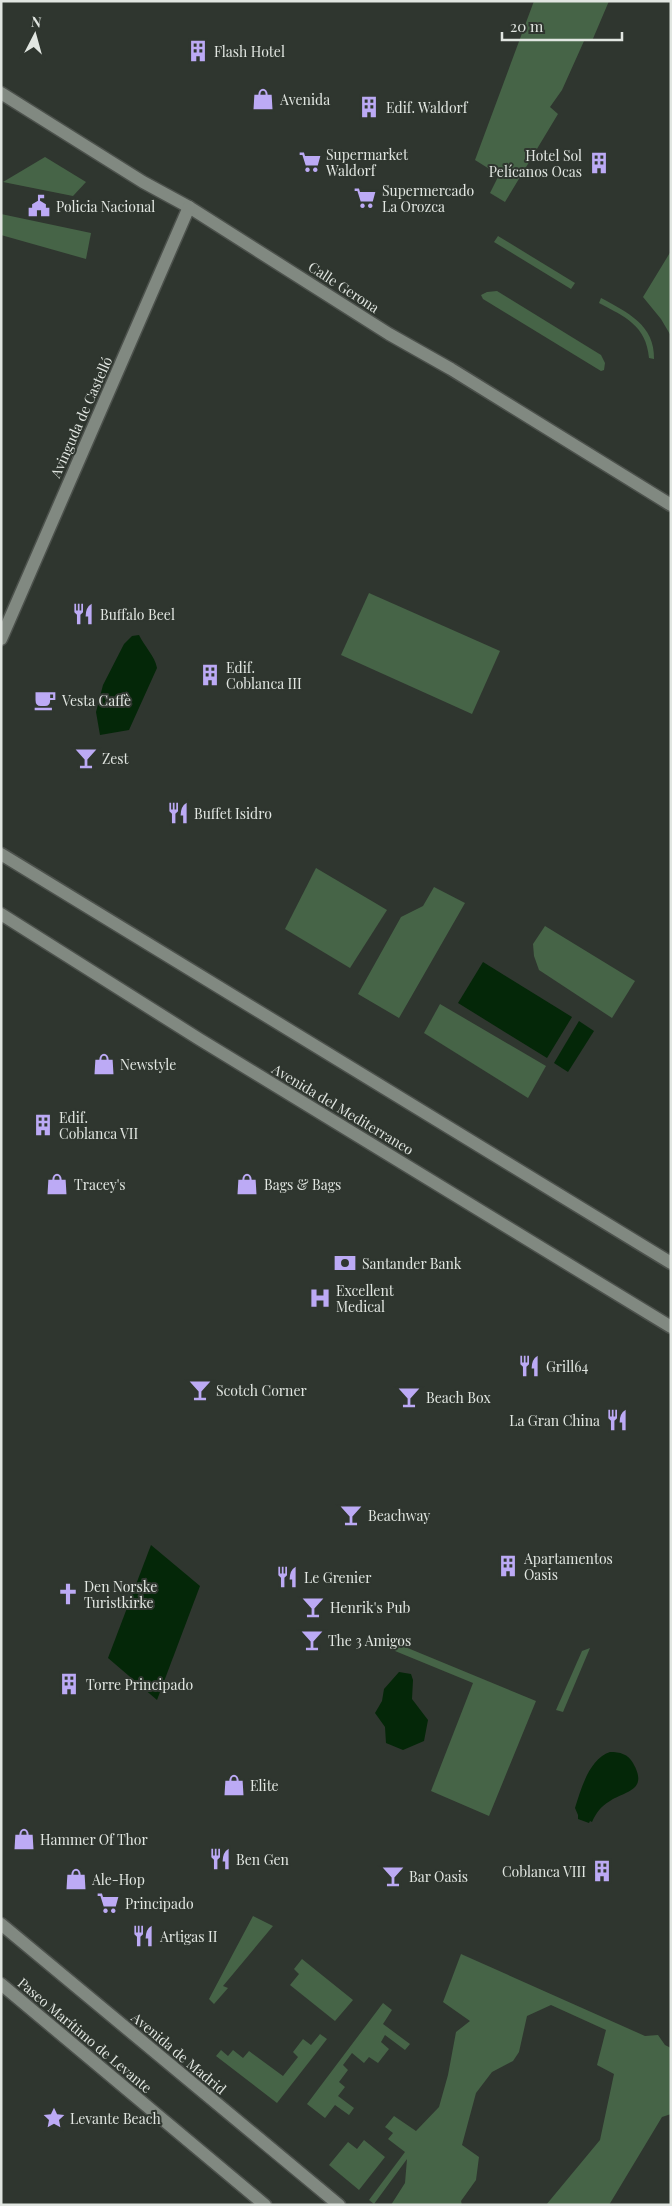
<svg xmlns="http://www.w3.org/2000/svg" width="672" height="2206" viewBox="0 0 672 2206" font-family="'Playfair Display',serif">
	<rect width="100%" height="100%" fill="#2f362f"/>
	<g fill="#466447">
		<path d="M 534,1 L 609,1 L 592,41 L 584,41 L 562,90 L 550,107 L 558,114 L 505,202 L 490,193 L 499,175 L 475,160 Z"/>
		<path d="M 45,157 L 86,182 L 73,196 L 3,182 Z"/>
		<path d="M 1,214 L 91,233 L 86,259 L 1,235 Z"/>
		<path d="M 498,236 L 575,283 L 571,289 L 494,242 Z"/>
		<path d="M 671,251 L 671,336 L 661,319 L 643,297 Z"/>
		<path d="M 497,291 L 601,355 L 605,363 L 604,370 L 601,371 L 483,299 L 481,295 L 487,292 Z"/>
		<path d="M 601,298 C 627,312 655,325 654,359 L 649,358 C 646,325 625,317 599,303 Z"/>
		<path d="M 369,593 L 500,651 L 472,714 L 341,655 Z"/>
		<path d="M 316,868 L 387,910 L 350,968 L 285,929 Z"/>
		<path d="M 434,887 L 465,903 L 399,1018 L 358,994 L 401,917 L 423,906 Z"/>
		<path d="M 545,926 L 635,981 L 612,1018 L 539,970 L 534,956 L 533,944 Z"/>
		<path d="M 440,1004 L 546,1066 L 528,1098 L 424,1033 Z"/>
		<path d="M 381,1637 L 536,1701 L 489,1816 L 431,1791 L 473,1683 L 378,1644 Z"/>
		<path d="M 590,1648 L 563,1712 L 556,1710 L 582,1651 Z"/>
		<path d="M 253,1916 L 273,1926 L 223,1986 L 228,1988 L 214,2004 L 209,1999 Z"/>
		<path d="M 461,1954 L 645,2036 L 658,2035 L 665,2045 L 671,2048 L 671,2114 L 662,2117 L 609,2205 L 546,2205 L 600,2140 L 614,2074 L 597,2065 L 606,2030 L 551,2005 L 527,2016 L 519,2052 L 513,2061 L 492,2072 L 476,2093 L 462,2145 L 479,2157 L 476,2180 L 461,2201 L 462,2205 L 391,2205 L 405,2183 L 407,2159 L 374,2204 L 369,2200 L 405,2152 L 388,2139 L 393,2133 L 385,2127 L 394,2116 L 416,2131 L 439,2107 L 448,2075 L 456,2032 L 470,2021 L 443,2002 Z"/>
		<path d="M 302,1959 L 353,2000 L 335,2021 L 290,1985 L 299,1974 L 294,1969 Z"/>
		<path d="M 383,2003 L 392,2010 L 383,2024 L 410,2044 L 405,2050 L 385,2035 L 381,2042 L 389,2049 L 378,2063 L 369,2057 L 364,2063 L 352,2053 L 343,2065 L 348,2070 L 339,2082 L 345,2087 L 338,2096 L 354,2108 L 349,2115 L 335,2105 L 325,2118 L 307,2104 Z"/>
		<path d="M 320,2034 L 327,2039 L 277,2103 L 216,2056 L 221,2050 L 228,2056 L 233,2050 L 243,2058 L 249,2051 L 283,2076 L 298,2057 L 293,2052 L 303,2039 L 311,2045 Z"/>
		<path d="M 364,2140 L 385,2157 L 359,2190 L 329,2165 L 348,2142 L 357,2149 Z"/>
	</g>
	<g fill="#042708">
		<path d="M 139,635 C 144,646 155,656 157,668 L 129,730 L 100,735 L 96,712 L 103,685 L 124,644 L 132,636 Z"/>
		<path d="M 483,962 L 572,1017 L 547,1058 L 458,1003 Z"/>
		<path d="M 579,1021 L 594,1031 L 568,1072 L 554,1063 Z"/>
		<path d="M 151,1545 L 200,1586 L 157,1700 L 108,1658 Z"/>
		<path d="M 399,1672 L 411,1674 L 413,1680 L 412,1699 L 428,1720 L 424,1741 L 403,1750 L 386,1743 L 385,1727 L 375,1713 L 382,1701 L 384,1689 Z"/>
		<path d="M 610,1752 C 620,1752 628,1754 633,1763 C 649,1791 625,1791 610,1801 C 601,1806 596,1813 592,1822 L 590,1821 L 589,1823 L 578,1819 L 578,1815 L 575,1808 C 581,1789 589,1759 610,1752 Z"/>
	</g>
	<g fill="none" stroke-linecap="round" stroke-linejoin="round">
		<g stroke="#4c514c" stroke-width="15">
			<g id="minor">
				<path d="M 1,93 L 143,182 L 189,207 L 389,334 L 451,369 L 671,505"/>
				<path d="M 1,639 L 189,207"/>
				<path d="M 1,854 L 671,1263"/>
				<path d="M 1,914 L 199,1039 L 671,1327"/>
				<path d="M 1,1924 L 339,2205"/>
				<path d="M 1,1984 L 265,2205"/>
			</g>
		</g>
		<use href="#minor" stroke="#818981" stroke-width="12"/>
	</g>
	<defs>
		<g id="building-bare" transform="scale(1.725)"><path d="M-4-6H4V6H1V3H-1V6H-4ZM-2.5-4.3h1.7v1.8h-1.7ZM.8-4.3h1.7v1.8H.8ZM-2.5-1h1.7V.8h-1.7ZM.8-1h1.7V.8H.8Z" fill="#bcaaf5" stroke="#2f362f" stroke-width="2.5" paint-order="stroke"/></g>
		<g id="shop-bare" transform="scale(1.725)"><path d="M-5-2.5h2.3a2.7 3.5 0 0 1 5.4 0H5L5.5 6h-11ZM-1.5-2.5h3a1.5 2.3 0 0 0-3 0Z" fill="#bcaaf5" stroke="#2f362f" stroke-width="2.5" paint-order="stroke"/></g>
		<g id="supermarket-bare" transform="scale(1.725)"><path d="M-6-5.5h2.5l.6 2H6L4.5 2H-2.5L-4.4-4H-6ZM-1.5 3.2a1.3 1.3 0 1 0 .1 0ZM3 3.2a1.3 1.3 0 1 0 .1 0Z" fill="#bcaaf5" stroke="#2f362f" stroke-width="2.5" paint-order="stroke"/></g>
		<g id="civic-bare" transform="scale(1.725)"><path d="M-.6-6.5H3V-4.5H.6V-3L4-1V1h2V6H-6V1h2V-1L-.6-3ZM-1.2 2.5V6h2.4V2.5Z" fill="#bcaaf5" stroke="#2f362f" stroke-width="2.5" paint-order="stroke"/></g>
		<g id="restaurant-bare" transform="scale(1.725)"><path d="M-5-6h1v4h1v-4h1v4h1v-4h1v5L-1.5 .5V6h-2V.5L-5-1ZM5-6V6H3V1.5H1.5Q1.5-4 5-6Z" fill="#bcaaf5" stroke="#2f362f" stroke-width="2.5" paint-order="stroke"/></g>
		<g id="cafe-bare" transform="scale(1.725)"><path d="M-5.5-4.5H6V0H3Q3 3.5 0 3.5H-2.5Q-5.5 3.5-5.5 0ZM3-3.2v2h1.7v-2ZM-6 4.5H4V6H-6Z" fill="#bcaaf5" stroke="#2f362f" stroke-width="2.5" paint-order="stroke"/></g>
		<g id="bar-bare" transform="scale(1.725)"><path d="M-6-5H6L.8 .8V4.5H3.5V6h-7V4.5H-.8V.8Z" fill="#bcaaf5" stroke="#2f362f" stroke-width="2.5" paint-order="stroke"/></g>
		<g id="bank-bare" transform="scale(1.725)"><path d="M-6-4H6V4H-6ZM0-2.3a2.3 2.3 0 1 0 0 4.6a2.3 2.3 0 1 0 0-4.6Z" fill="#bcaaf5" stroke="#2f362f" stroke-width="2.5" paint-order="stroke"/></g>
		<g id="hospital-bare" transform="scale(1.725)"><path d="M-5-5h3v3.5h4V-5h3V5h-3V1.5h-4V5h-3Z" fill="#bcaaf5" stroke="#2f362f" stroke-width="2.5" paint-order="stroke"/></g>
		<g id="church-bare" transform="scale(1.725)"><path d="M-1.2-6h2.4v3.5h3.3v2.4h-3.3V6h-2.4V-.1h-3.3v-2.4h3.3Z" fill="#bcaaf5" stroke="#2f362f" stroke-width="2.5" paint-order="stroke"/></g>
		<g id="sight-bare" transform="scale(1.725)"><path d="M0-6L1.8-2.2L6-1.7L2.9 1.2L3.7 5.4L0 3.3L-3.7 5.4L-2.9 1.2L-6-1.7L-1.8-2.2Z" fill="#bcaaf5" stroke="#2f362f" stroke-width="2.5" paint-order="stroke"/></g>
	</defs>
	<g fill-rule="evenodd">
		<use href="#building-bare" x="198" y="51"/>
		<use href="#shop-bare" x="263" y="99"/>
		<use href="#building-bare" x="369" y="107"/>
		<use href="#supermarket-bare" x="310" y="162"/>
		<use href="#building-bare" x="599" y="163"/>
		<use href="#supermarket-bare" x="365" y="198"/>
		<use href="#civic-bare" x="39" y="206"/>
		<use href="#restaurant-bare" x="83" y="614"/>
		<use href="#building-bare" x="210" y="675"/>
		<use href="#cafe-bare" x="45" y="700"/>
		<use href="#bar-bare" x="86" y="758"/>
		<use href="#restaurant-bare" x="178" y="813"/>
		<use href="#shop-bare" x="104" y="1064"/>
		<use href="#building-bare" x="43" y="1125"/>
		<use href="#shop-bare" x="57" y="1184"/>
		<use href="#shop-bare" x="247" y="1184"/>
		<use href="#bank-bare" x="345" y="1263"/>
		<use href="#hospital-bare" x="320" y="1298"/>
		<use href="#restaurant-bare" x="529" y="1366"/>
		<use href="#bar-bare" x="200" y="1390"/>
		<use href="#bar-bare" x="409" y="1397"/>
		<use href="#restaurant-bare" x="617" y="1420"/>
		<use href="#bar-bare" x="351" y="1515"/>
		<use href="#building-bare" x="508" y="1566"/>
		<use href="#restaurant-bare" x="287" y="1577"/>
		<use href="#church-bare" x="68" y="1594"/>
		<use href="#bar-bare" x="313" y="1607"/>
		<use href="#bar-bare" x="312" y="1640"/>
		<use href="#building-bare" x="69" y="1684"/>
		<use href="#shop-bare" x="234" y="1785"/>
		<use href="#shop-bare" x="24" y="1839"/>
		<use href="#restaurant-bare" x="220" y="1859"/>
		<use href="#building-bare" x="602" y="1871"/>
		<use href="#bar-bare" x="393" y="1876"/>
		<use href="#shop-bare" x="76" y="1879"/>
		<use href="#supermarket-bare" x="108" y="1903"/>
		<use href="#restaurant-bare" x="143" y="1936"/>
		<use href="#sight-bare" x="54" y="2118"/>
	</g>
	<g text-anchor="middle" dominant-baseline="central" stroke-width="4" stroke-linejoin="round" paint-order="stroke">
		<g font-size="14" fill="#e1e6e1" stroke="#2f362f" text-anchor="start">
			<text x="214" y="51">Flash Hotel</text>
			<text x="280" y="99">Avenida</text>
			<text x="386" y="107">Edif. Waldorf</text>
			<text x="326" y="154">Supermarket<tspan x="326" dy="16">Waldorf</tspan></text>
			<text x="582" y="155" text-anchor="end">Hotel Sol<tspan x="582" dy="16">Pelícanos Ocas</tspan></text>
			<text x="382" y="190">Supermercado<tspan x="382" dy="16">La Orozca</tspan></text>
			<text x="56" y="206">Policia Nacional</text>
			<text x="100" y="614">Buffalo Beel</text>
			<text x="226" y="667">Edif.<tspan x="226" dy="16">Coblanca III</tspan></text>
			<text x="62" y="700">Vesta Caffè</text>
			<text x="102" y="758">Zest</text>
			<text x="194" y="813">Buffet Isidro</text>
			<text x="120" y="1064">Newstyle</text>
			<text x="59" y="1117">Edif.<tspan x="59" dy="16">Coblanca VII</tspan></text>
			<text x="74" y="1184">Tracey's</text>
			<text x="264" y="1184">Bags &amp; Bags</text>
			<text x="362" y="1263">Santander Bank</text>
			<text x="336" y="1290">Excellent<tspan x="336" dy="16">Medical</tspan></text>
			<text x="546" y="1366">Grill64</text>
			<text x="216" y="1390">Scotch Corner</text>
			<text x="426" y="1397">Beach Box</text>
			<text x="600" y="1420" text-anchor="end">La Gran China</text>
			<text x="368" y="1515">Beachway</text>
			<text x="524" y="1558">Apartamentos<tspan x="524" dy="16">Oasis</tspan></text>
			<text x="304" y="1577">Le Grenier</text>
			<text x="84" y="1586">Den Norske<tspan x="84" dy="16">Turistkirke</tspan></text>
			<text x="330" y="1607">Henrik's Pub</text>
			<text x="328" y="1640">The 3 Amigos</text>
			<text x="86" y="1684">Torre Principado</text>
			<text x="250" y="1785">Elite</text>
			<text x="40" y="1839">Hammer Of Thor</text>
			<text x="236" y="1859">Ben Gen</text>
			<text x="586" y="1871" text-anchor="end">Coblanca VIII</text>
			<text x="409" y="1876">Bar Oasis</text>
			<text x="92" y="1879">Ale-Hop</text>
			<text x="125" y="1903">Principado</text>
			<text x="160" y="1936">Artigas II</text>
			<text x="70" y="2118">Levante Beach</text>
		</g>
		<g font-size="14" fill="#e1e6e1" stroke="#2f362f">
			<text transform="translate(344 287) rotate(33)">Calle Gerona</text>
			<text transform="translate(81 417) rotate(-66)">Avinguda de Castelló</text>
			<text transform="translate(343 1109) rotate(31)">Avenida del Mediterraneo</text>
			<text transform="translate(85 2035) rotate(40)">Paseo Marítimo de Levante</text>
			<text transform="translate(179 2053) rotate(40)">Avenida de Madrid</text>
		</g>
	</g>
	<rect width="672" height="2206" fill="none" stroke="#e1e6e1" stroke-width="5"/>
	<g transform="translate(35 35) rotate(6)" stroke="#2f362f" stroke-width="4" paint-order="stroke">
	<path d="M0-4L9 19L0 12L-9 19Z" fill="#e1e6e1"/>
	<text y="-8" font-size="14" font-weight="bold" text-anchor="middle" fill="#e1e6e1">N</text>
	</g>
	<path d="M502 32v8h120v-8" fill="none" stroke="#e1e6e1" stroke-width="2.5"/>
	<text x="510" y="32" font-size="15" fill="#e1e6e1" stroke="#2f362f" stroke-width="4" paint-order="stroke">20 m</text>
</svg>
